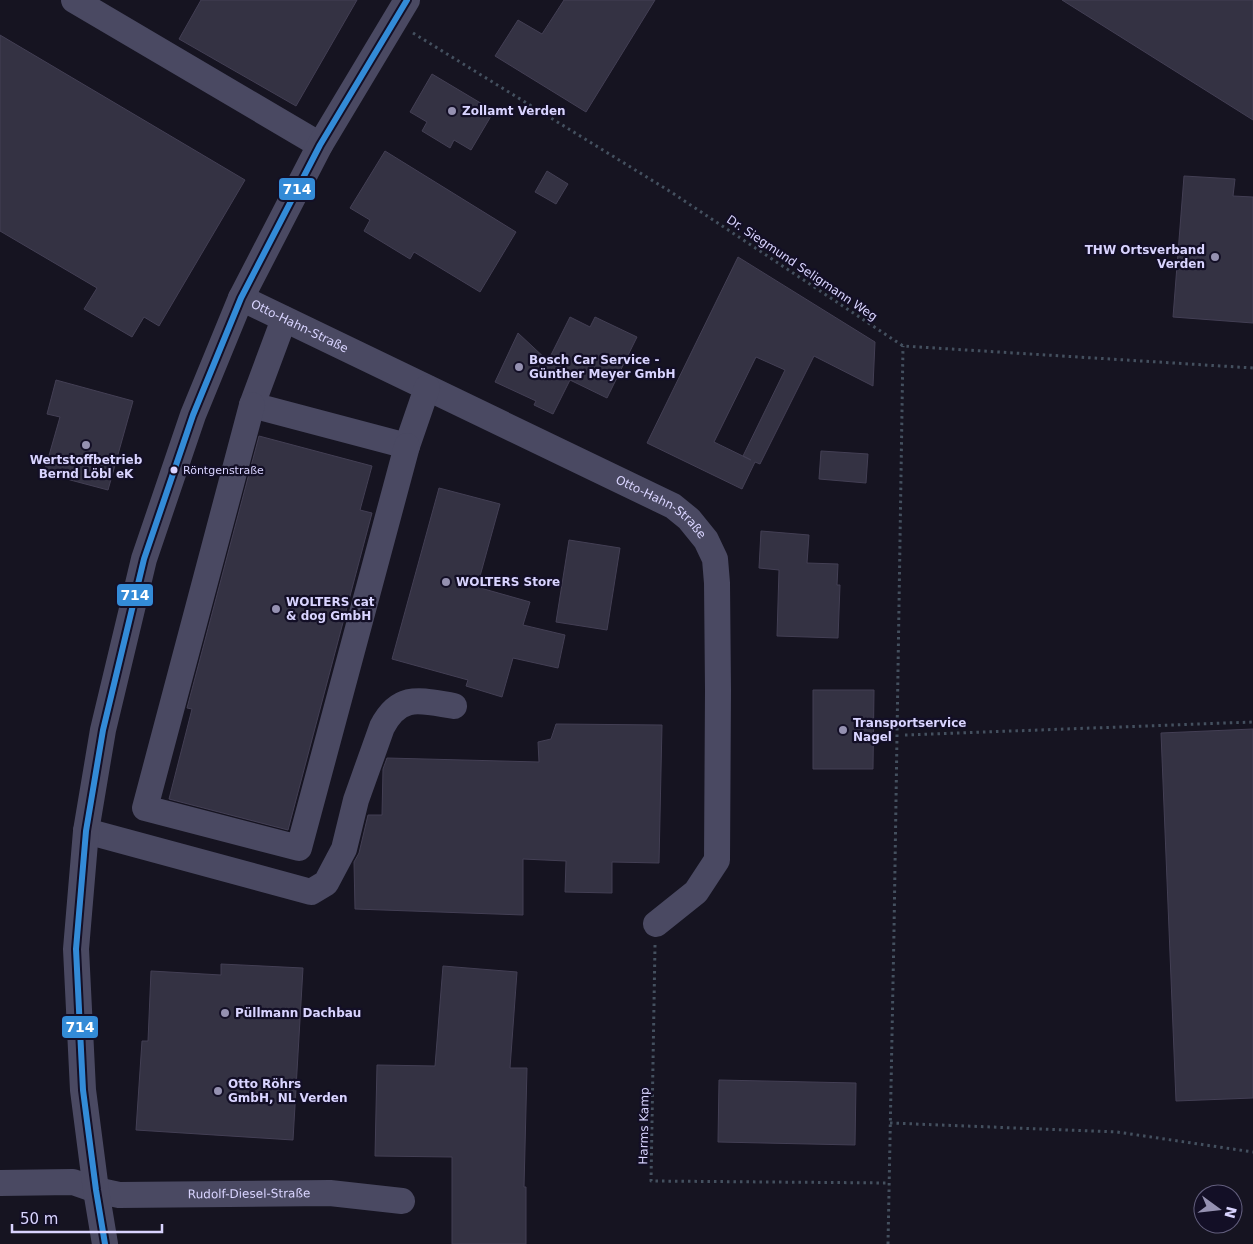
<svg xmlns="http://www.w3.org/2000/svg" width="1253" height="1244" viewBox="0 0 1253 1244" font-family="'DejaVu Sans',sans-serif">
	<rect width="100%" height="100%" fill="#161421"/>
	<g fill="#343243" stroke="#433f54" fill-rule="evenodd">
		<path d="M 201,0 L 357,0 L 296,106 L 179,39 Z"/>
		<path d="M 564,0 L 655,0 L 586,112 L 495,56 L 518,20 L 542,34 Z"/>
		<path d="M 1062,0 L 1253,0 L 1253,120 Z"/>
		<path d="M 0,35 L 245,180 L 159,326 L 144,317 L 132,337 L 84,309 L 97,288 L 0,231 Z"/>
		<path d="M 432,74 L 494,111 L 471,150 L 454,140 L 450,148 L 422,131 L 427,122 L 410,112 Z"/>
		<path d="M 385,151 L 516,232 L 480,292 L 414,252 L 410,259 L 364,231 L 370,220 L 350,208 Z"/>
		<path d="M 547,171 L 568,184 L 556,204 L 535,192 Z"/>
		<path d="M 1184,176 L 1235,179 L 1233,196 L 1253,197 L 1253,323 L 1173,317 Z"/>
		<path d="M 738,257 L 875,342 L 873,386 L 814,356 L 760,464 L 755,462 L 742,489 L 647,443 ZM 756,357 L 785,370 L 743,456 L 751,460 L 714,442 Z"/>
		<path d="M 570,317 L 590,327 L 595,317 L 637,337 L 607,398 L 570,380 L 553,414 L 534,405 L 536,401 L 495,382 L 518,333 L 548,361 Z"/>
		<path d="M 56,380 L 133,401 L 108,490 L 44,473 L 60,417 L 47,414 Z"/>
		<path d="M 259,436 L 372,466 L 360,510 L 372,513 L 288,830 L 169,799 L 192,709 L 187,708 Z"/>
		<path d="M 821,451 L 868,454 L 866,483 L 819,479 Z"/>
		<path d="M 439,488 L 500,504 L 477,587 L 530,602 L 523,625 L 565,635 L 558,668 L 513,658 L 502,697 L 466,686 L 468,680 L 392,659 Z"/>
		<path d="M 761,531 L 809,535 L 807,563 L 838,564 L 837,585 L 840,585 L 838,638 L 777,636 L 779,570 L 759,568 Z"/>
		<path d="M 569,540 L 620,548 L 607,630 L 556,622 Z"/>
		<path d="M 813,690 L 874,690 L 873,769 L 813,769 Z"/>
		<path d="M 556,724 L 662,725 L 659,863 L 612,862 L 612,893 L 565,892 L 566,861 L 523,859 L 523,915 L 355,909 L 354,862 L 359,853 L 368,815 L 382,815 L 383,769 L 387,758 L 539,762 L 538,742 L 551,739 Z"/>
		<path d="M 1253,729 L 1253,1098 L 1176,1101 L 1161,733 Z"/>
		<path d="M 221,964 L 303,968 L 293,1140 L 136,1130 L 142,1041 L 148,1041 L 151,971 L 221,975 Z"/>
		<path d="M 443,966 L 517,972 L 510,1068 L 527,1068 L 524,1187 L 526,1187 L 526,1244 L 452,1244 L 452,1157 L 375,1156 L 377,1065 L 435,1066 Z"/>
		<path d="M 719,1080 L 856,1083 L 855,1145 L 718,1142 Z"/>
	</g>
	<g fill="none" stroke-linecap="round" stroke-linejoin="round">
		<g stroke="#44505f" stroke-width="3" stroke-dasharray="2.5 4" stroke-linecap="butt">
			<path d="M 413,33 L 671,192 L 903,346 L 1253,368"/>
			<path d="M 905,735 L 1253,722"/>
			<path d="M 655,945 L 651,1181 L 889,1183"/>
			<path d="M 890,1123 L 1117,1132 L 1253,1152"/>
			<path d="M 888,1244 L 894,931 L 903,346"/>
		</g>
		<g stroke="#4a4962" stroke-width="26">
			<path d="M 74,0 L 320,145"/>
			<path id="s1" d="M 241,298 L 673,506 L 689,519 L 706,540 L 715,559 L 717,583 L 718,690 L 717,860 L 696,892 L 656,924"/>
			<path d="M 284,319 L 252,405 L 407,446 L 427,388"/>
			<path d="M 252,405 L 145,808 L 299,848 L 407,446"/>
			<path d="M 86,831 L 311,892 L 326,883 L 344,849 L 356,800 L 382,727 C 400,692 422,701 454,706"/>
			<path id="s2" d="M 0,1183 L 73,1182 L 96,1190 L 119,1195 L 330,1193 L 402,1201"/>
			<path d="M 105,1244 L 96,1190 L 83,1090 L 76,949 L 86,831 L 103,730 L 144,559 L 193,415 L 241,298 L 320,145 L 407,0"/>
		</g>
		<g stroke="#130f26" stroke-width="10">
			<path id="bus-1" d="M 105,1244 L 96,1190 L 83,1090 L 76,949 L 86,831 L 103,730 L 144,559 L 193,415 L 241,298 L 320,145 L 407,0"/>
		</g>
		<use href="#bus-1" stroke="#338bd7" stroke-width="6"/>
	</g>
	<g fill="#9591b1" stroke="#130f26" stroke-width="2">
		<circle cx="452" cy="111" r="5"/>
		<circle cx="1215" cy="257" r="5"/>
		<circle cx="519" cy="367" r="5"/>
		<circle cx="86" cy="445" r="5"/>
		<circle cx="446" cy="582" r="5"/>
		<circle cx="276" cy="609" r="5"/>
		<circle cx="843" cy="730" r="5"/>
		<circle cx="225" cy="1013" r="5"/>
		<circle cx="218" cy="1091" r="5"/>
	</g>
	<circle fill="#d9d4ff" stroke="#130f26" stroke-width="2" cx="174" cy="470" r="4.5"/>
	<g text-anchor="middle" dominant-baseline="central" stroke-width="4.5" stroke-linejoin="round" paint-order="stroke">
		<g font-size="11" fill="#d9d4ff" stroke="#130f26" text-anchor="start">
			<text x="183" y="470">Röntgenstraße</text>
		</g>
		<g font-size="12" font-weight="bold" fill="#d9d4ff" stroke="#130f26" text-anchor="start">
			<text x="462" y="111">Zollamt Verden</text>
			<text x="1205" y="250" text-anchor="end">THW Ortsverband<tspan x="1205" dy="14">Verden</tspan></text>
			<text x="529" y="360">Bosch Car Service -<tspan x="529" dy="14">Günther Meyer GmbH</tspan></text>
			<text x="86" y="460" text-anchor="middle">Wertstoffbetrieb<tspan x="86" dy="14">Bernd Löbl eK</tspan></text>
			<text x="456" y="582">WOLTERS Store</text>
			<text x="286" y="602">WOLTERS cat<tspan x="286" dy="14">&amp; dog GmbH</tspan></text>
			<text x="853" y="723">Transportservice<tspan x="853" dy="14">Nagel</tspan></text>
			<text x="235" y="1013">Püllmann Dachbau</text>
			<text x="228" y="1084">Otto Röhrs<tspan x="228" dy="14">GmbH, NL Verden</tspan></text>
		</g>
		<g font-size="12" fill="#d9d4ff" stroke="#130f26">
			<text transform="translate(802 268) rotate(34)">Dr. Siegmund Seligmann Weg</text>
			<text stroke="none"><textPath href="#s1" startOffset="65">Otto-Hahn-Straße</textPath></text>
			<text stroke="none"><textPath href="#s1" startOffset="470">Otto-Hahn-Straße</textPath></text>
			<text transform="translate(644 1126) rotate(-89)">Harms Kamp</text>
			<text stroke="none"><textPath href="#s2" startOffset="251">Rudolf-Diesel-Straße</textPath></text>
		</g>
	</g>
	<g stroke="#130f26" stroke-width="2">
		<rect x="278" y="177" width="38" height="24" rx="5" fill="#338bd7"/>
		<rect x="116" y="583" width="38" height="24" rx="5" fill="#338bd7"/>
		<rect x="61" y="1015" width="38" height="24" rx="5" fill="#338bd7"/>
	</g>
	<g font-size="14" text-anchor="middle" font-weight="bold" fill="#fff">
		<text x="297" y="194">714</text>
		<text x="135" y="600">714</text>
		<text x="80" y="1032">714</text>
	</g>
	<g transform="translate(1218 1209) rotate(105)"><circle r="24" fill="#130f26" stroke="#625e7d"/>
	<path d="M0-4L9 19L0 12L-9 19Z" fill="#9591b1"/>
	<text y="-8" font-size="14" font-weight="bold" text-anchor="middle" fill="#d9d4ff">N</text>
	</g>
	<path d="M12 1224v8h150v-8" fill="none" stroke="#d9d4ff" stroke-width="2.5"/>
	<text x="20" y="1224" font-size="15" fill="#d9d4ff" stroke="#130f26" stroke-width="4" paint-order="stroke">50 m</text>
</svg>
